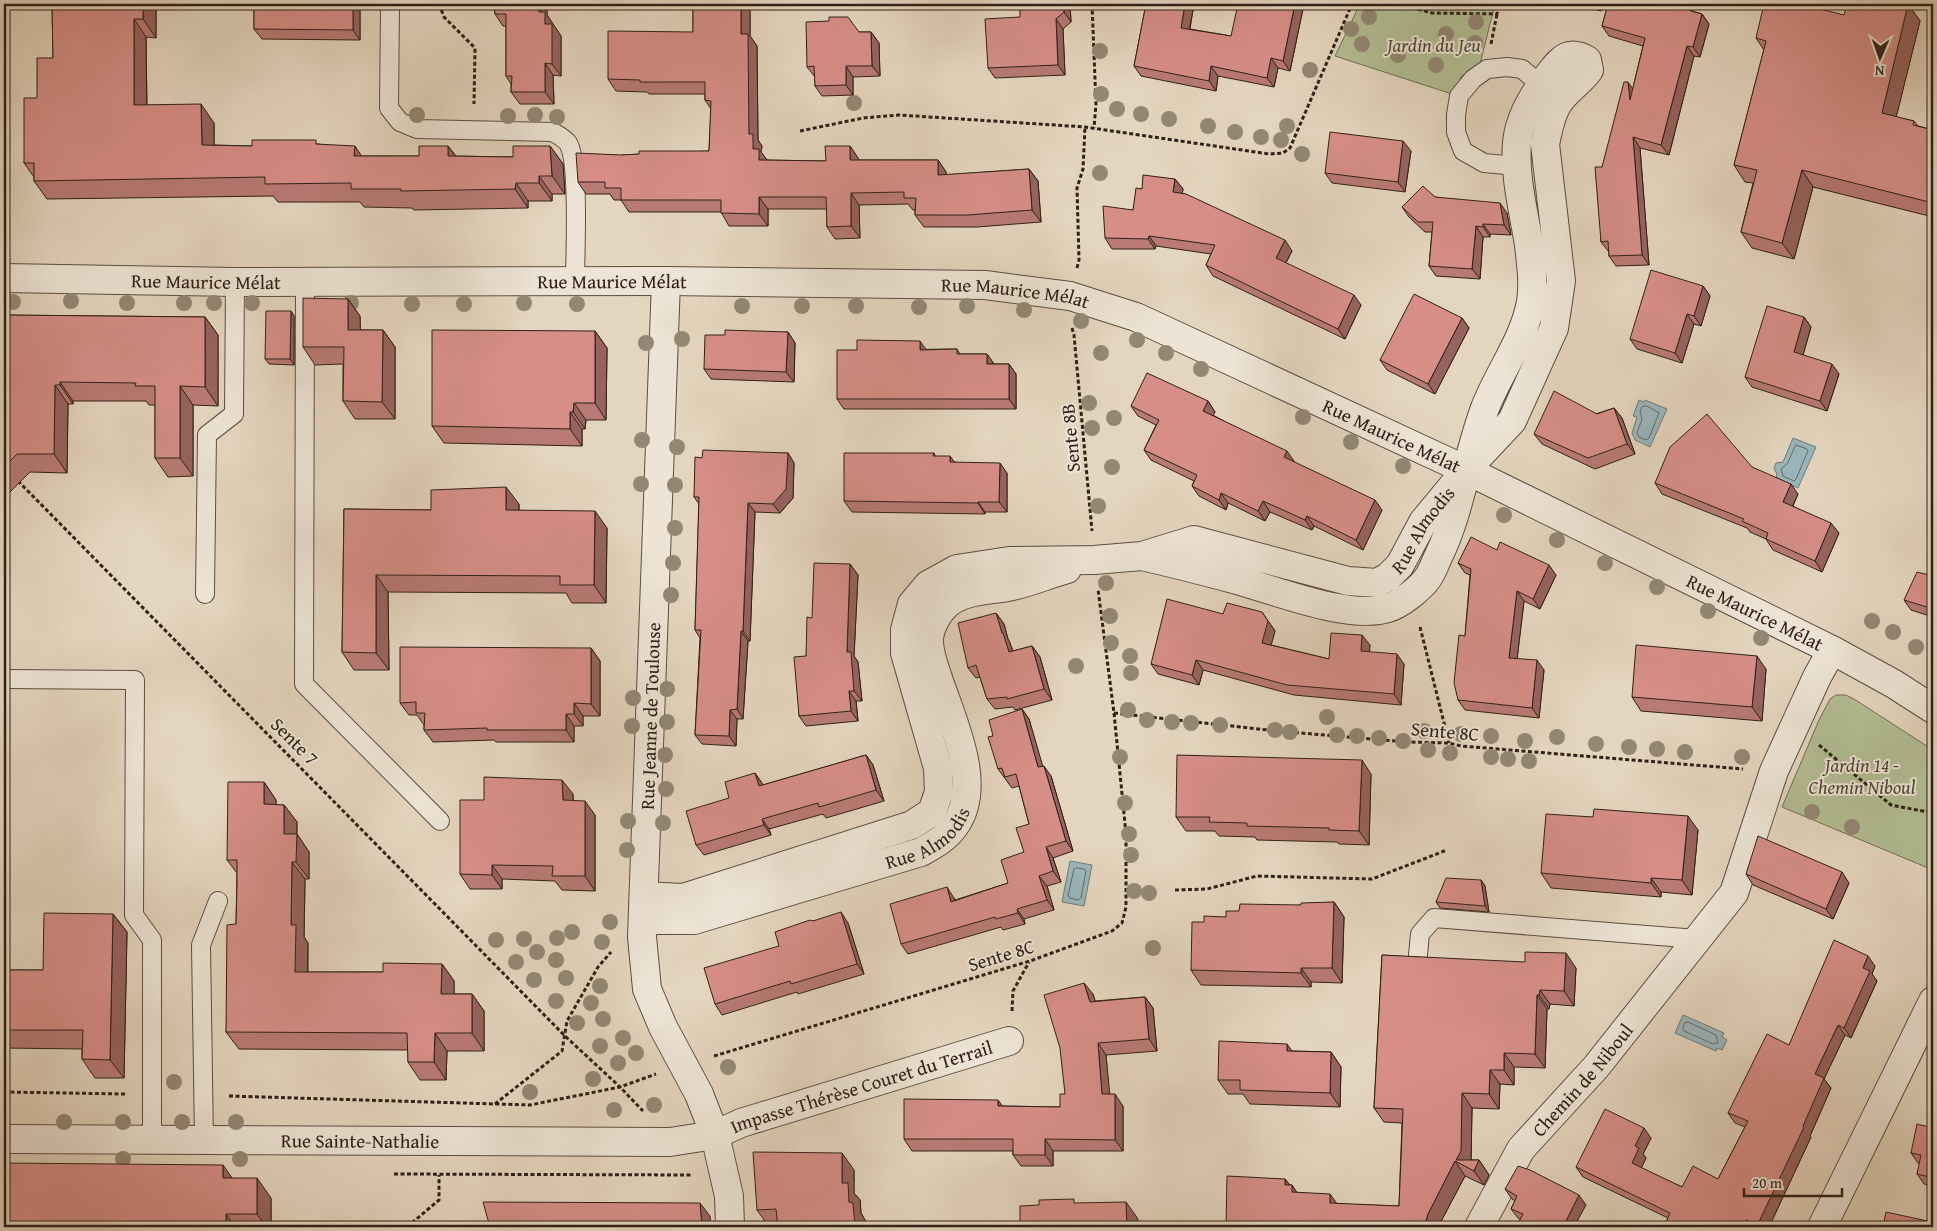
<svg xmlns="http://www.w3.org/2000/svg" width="1937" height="1231" viewBox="0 0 1937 1231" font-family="'Gentium Book Plus',serif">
	<rect width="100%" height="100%" fill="#e4d5be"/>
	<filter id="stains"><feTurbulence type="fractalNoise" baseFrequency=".004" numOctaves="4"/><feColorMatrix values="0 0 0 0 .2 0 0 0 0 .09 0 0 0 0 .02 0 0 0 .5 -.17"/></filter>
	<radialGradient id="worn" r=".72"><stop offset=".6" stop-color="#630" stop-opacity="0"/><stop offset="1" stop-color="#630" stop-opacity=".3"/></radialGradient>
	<g fill="#b2bd93" stroke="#706e56">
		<path d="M 1360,4 L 1495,4 L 1480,64 L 1462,76 L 1452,94 L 1335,56 Z"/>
		<path d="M 1836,695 L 1846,695 L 1854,699 L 1933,750 L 1933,870 L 1782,807 L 1819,720 L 1830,699 Z"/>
	</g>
	<g fill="#9ab6bc" stroke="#6f7a7b">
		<path d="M 1639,400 L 1644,402 L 1645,400 L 1667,409 L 1650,447 L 1635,440 L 1632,433 L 1637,417 L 1633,416 Z"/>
		<path d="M 1793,438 L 1816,447 L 1798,488 L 1776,478 L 1777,474 L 1774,468 L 1776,463 L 1783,462 Z"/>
		<path d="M 1070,861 L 1092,865 L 1084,906 L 1062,902 Z"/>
		<path d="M 1683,1015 L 1724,1033 L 1722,1037 L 1727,1040 L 1722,1050 L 1717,1048 L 1716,1051 L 1675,1033 Z"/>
	</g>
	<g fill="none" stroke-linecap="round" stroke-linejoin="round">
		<g stroke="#646b6a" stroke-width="1">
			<path d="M 1647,406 L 1659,413 L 1649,438 L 1646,440 L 1639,437 L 1637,433 L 1642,419 L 1640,411 L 1642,407 Z"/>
			<path d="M 1796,445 L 1807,449 L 1808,451 L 1796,479 L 1794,481 L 1783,476 L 1781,469 L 1787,464 Z"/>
			<path d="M 1076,868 L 1084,869 L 1086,871 L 1081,898 L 1078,900 L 1070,898 L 1068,896 L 1074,869 Z"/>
			<path d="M 1685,1023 L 1688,1022 L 1716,1035 L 1718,1043 L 1713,1044 L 1684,1031 L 1683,1029 Z"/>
		</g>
		<g stroke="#5c4d42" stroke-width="20">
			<g id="service">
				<path d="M 390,4 L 389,108 L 400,122 L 417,129 L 553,132 C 558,135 565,139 568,143 C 580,162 575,255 575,281"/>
				<path d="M 1517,166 L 1484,163 L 1463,151 L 1456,132 L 1456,115 L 1459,96 L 1473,79 L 1487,69 L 1507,67 L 1522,69 L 1541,85 L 1547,93"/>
				<path d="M 305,282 L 304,684 L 440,821"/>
				<path d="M 205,594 L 207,435 L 234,414 L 235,282"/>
				<path d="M 4,679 L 135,680 L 134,915 L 152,940 L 152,1140"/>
				<path d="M 1418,955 L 1420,934 L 1434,918 L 1697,939"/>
				<path d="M 204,1140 L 201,945 L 218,901"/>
			</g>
		</g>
		<g stroke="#5c4d42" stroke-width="30">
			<g id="minor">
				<path id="s1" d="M 4,278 L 235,282 L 666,281 L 985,285 L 1070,296 L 1136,317 L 1466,470 L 1832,650 L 1894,684 L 1933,709"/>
				<path d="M 666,281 L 642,937 L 647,989 L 663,1027 L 699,1094 L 715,1135 L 729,1196 L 730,1227"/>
				<path id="s2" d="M 644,896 L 683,898 L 912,825 L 932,812 L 939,792 L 938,768 L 905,653 L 905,630 L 912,604 L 928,585 L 957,569 L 1009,561 L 1094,560 L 1142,556 L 1194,540 L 1348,581 L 1377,583 L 1388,577 L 1400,565 L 1423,522 L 1466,470 L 1512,421 L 1554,328 L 1561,281 L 1545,144 C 1548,131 1550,117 1557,105 C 1565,91 1580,83 1589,70 L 1587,60 C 1569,50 1562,58 1551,72 C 1535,92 1519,117 1517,143 C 1514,175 1524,213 1529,245 C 1531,264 1534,282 1531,302 C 1524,340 1499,372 1485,408 C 1467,456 1461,509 1439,555 C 1435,563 1432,573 1427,579 C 1420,589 1399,605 1388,608 C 1351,620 1279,592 1241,581 C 1208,572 1176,564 1142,556"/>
				<path id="s3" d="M 643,920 L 694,920 L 921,852 C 934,845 948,837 956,824 C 983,783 952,721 938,678 C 934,666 928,651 929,637 C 931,625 938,612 947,604 C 965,589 990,591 1012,586 C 1031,582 1049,574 1067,569"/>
				<path id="s4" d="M 4,1139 L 670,1142 L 715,1135 L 741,1123 L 1009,1041"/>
				<path id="s5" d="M 1479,1227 L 1521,1149 L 1596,1067 L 1734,893 L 1774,771 L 1817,677 L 1832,650"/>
				<path d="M 1822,1227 L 1933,1001"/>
			</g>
		</g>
		<g stroke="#2f2019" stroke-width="3" stroke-dasharray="4 2.5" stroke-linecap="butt">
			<path d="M 439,4 L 444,17 L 475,48 L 474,104"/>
			<path d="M 1092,4 L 1096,104 L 1094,128"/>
			<path d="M 1399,4 L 1432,13 L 1497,14 L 1499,4"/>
			<path d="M 1491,44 L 1497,14"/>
			<path d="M 800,131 L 863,118 L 899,115 L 1085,127 L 1269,154 L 1283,153 L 1290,148 L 1352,4"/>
			<path d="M 1077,268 L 1079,260 L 1077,188 L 1083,169 L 1085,127"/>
			<path d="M 1072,328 L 1074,335 L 1092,531"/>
			<path d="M 18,481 L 565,1036 L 620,1087 L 656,1074"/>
			<path d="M 1420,627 L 1449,743"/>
			<path d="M 1114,713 L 1277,731 L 1407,742 L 1449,743 L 1461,746 L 1743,769"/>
			<path d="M 1819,745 L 1891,805 L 1933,813"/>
			<path d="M 1175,890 L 1207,889 L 1257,876 L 1372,879 L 1447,850"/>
			<path d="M 1012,1011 L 1013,991 L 1029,962"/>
			<path d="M 714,1056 L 1030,961 L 1112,931 L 1122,923 L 1126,907 L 1126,834 L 1114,713 L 1098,589"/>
			<path d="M 4,1092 L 126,1094"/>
			<path d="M 229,1096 L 530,1105 L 620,1087 L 643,1111"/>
			<path d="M 495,1104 L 562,1051 L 567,1021 L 598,967 L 611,952"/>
			<path d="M 394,1174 L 693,1175"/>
			<path d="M 407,1227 L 439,1200 L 439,1175"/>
		</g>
		<use href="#service" stroke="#ede4d5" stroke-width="18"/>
		<use href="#minor" stroke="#ede4d5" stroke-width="28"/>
	</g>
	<g fill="#938774">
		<circle cx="1369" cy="17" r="8"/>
		<circle cx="1476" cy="22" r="8"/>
		<circle cx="1351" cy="29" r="8"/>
		<circle cx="1446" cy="34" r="8"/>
		<circle cx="1475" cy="43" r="8"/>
		<circle cx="1362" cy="44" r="8"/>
		<circle cx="1100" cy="51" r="8"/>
		<circle cx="1398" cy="55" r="8"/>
		<circle cx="1436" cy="65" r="8"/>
		<circle cx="1310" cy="70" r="8"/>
		<circle cx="1101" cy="94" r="8"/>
		<circle cx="854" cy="103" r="8"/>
		<circle cx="1117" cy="109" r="8"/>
		<circle cx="1141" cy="114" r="8"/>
		<circle cx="417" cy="115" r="8"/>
		<circle cx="535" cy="115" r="8"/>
		<circle cx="508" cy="116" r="8"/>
		<circle cx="557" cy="117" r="8"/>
		<circle cx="1169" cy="119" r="8"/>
		<circle cx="1208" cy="126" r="8"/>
		<circle cx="1287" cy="126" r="8"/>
		<circle cx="1235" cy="132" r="8"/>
		<circle cx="1261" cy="137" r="8"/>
		<circle cx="1281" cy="140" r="8"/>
		<circle cx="1302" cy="154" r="8"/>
		<circle cx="1100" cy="173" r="8"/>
		<circle cx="71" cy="301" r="8"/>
		<circle cx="13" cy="302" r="8"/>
		<circle cx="127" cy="303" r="8"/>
		<circle cx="184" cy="303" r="8"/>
		<circle cx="214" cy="303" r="8"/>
		<circle cx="252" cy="303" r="8"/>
		<circle cx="351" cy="303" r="8"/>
		<circle cx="524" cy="303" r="8"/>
		<circle cx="412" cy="304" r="8"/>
		<circle cx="464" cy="304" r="8"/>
		<circle cx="577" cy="304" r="8"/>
		<circle cx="742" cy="306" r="8"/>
		<circle cx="802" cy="306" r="8"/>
		<circle cx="856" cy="306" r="8"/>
		<circle cx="967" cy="306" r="8"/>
		<circle cx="919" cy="307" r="8"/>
		<circle cx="1024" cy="310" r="8"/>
		<circle cx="1081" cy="321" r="8"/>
		<circle cx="682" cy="339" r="8"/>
		<circle cx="1137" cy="340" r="8"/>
		<circle cx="646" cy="343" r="8"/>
		<circle cx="1101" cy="353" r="8"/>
		<circle cx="1166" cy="353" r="8"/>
		<circle cx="1201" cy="369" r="8"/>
		<circle cx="1089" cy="403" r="8"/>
		<circle cx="1303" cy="417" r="8"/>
		<circle cx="1114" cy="418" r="8"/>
		<circle cx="1092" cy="428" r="8"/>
		<circle cx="642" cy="440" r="8"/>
		<circle cx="1351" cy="442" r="8"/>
		<circle cx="677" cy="447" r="8"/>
		<circle cx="1403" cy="466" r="8"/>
		<circle cx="1112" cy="467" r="8"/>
		<circle cx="641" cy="484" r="8"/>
		<circle cx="675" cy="485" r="8"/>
		<circle cx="1098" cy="506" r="8"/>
		<circle cx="1504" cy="515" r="8"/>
		<circle cx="675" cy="528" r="8"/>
		<circle cx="1557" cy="540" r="8"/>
		<circle cx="673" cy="563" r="8"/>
		<circle cx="1605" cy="563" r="8"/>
		<circle cx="1106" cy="583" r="8"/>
		<circle cx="1657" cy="587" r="8"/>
		<circle cx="671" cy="595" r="8"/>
		<circle cx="1708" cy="611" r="8"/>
		<circle cx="1110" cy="616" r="8"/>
		<circle cx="1872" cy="621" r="8"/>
		<circle cx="1893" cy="632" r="8"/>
		<circle cx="1761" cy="638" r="8"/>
		<circle cx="1111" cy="643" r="8"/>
		<circle cx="1916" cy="647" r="8"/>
		<circle cx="1130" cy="656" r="8"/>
		<circle cx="1076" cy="666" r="8"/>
		<circle cx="1131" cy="673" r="8"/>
		<circle cx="667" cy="689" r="8"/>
		<circle cx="633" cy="698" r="8"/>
		<circle cx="1128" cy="710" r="8"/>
		<circle cx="1327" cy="717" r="8"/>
		<circle cx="1147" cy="720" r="8"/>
		<circle cx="667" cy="722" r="8"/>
		<circle cx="1172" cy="722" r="8"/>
		<circle cx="1191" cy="723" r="8"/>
		<circle cx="1220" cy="725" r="8"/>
		<circle cx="632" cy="726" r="8"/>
		<circle cx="1275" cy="730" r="8"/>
		<circle cx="1424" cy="731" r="8"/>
		<circle cx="1290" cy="732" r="8"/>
		<circle cx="1461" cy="734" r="8"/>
		<circle cx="1337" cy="735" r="8"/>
		<circle cx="1357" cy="736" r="8"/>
		<circle cx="1491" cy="736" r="8"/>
		<circle cx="1557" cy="737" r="8"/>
		<circle cx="1379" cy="738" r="8"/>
		<circle cx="1403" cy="741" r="8"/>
		<circle cx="1525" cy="741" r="8"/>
		<circle cx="1596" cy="744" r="8"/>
		<circle cx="1629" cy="747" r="8"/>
		<circle cx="1657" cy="749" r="8"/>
		<circle cx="1428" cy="750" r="8"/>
		<circle cx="1685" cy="752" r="8"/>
		<circle cx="1450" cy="753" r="8"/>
		<circle cx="665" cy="755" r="8"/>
		<circle cx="1120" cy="757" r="8"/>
		<circle cx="1491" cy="757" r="8"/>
		<circle cx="1742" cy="757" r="8"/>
		<circle cx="1508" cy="759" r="8"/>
		<circle cx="1529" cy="761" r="8"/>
		<circle cx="666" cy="789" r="8"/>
		<circle cx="1125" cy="803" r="8"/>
		<circle cx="1812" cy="812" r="8"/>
		<circle cx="628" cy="821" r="8"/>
		<circle cx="663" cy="823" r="8"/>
		<circle cx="1852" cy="827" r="8"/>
		<circle cx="1129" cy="834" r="8"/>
		<circle cx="627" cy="850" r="8"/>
		<circle cx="1131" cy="855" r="8"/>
		<circle cx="1134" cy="891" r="8"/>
		<circle cx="1149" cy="893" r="8"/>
		<circle cx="610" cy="922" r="8"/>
		<circle cx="572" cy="932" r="8"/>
		<circle cx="557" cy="938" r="8"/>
		<circle cx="524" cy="939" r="8"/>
		<circle cx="496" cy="940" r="8"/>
		<circle cx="602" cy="942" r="8"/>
		<circle cx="1153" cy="948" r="8"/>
		<circle cx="537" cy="952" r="8"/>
		<circle cx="556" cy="960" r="8"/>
		<circle cx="516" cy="962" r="8"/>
		<circle cx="566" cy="978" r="8"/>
		<circle cx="534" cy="980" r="8"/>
		<circle cx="600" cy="986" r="8"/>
		<circle cx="556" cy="1001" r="8"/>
		<circle cx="591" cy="1003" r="8"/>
		<circle cx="603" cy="1019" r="8"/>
		<circle cx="577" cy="1023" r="8"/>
		<circle cx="623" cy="1038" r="8"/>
		<circle cx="600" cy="1046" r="8"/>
		<circle cx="636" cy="1053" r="8"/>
		<circle cx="618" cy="1063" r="8"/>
		<circle cx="728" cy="1067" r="8"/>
		<circle cx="593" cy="1079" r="8"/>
		<circle cx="174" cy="1082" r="8"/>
		<circle cx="530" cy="1092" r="8"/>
		<circle cx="654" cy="1105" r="8"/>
		<circle cx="614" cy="1110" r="8"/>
		<circle cx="64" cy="1122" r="8"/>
		<circle cx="123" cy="1122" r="8"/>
		<circle cx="182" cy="1122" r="8"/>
		<circle cx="236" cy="1122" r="8"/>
		<circle cx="123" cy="1159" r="8"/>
		<circle cx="240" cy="1159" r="8"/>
	</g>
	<g fill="#b87a74" stroke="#2f2019">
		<path d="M 52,4 L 156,4 L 156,38 L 146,37 L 147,105 L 214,123 L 214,145 L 252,146 L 319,144 L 362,156 L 419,156 L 448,146 L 456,156 L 513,157 L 550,146 L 563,164 L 565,194 L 552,194 L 552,201 L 528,201 L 528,208 L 414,210 L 412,208 L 364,207 L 360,202 L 278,202 L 273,196 L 47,199 L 34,181 L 34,177 L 24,163 L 37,98 L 53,58 Z"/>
		<path d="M 254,4 L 360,4 L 360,40 L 262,39 L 254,29 Z"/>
		<path d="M 494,4 L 547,4 L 547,15 L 561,36 L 561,76 L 553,75 L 554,104 L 520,104 L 511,92 L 511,84 L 506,76 L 506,26 L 503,26 L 495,14 Z"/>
		<path d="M 693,4 L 750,4 L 750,36 L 757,46 L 758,140 L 762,146 L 761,152 L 767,160 L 826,161 L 850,146 L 858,158 L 858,160 L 938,160 L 946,172 L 946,175 L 1029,169 L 1038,181 L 1041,222 L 977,227 L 924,227 L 915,215 L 915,210 L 913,210 L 908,204 L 859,205 L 860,238 L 835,239 L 827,227 L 827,209 L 768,209 L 768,226 L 729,226 L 721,212 L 629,212 L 621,200 L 614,200 L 610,194 L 586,194 L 578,182 L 622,155 L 709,151 L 711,109 L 705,100 L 705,94 L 649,94 L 647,92 L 616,91 L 608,79 L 693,32 Z"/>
		<path d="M 1070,4 L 1071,22 L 1063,29 L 1065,75 L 995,78 L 988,68 L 1020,17 Z"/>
		<path d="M 1146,4 L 1194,4 L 1190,29 L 1231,36 L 1304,4 L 1290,71 L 1278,68 L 1274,87 L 1218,76 L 1216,91 L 1141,76 L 1134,66 Z"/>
		<path d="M 1575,4 L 1602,4 L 1601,11 Z"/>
		<path d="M 1608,4 L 1688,4 L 1692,11 L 1702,14 L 1709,24 L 1700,57 L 1694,56 L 1669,155 L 1640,148 L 1649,265 L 1616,266 L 1609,256 L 1609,252 L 1601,242 L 1602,167 L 1633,88 L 1643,46 L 1609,36 L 1602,26 Z"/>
		<path d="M 1908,4 L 1920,21 L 1896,117 L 1914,121 L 1918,126 L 1933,130 L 1933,217 L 1813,187 L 1794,259 L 1752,248 L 1741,232 L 1753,183 L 1745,182 L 1734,165 L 1764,50 L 1756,38 L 1844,15 Z"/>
		<path d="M 859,32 L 871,32 L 879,43 L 880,76 L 853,77 L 853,95 L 822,96 L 815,86 L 815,77 L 807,67 Z"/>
		<path d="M 1411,151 L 1405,192 L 1332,183 L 1325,173 Z"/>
		<path d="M 1175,179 L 1183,189 L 1182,193 L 1292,251 L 1286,263 L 1361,305 L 1345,339 L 1213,276 L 1206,265 L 1211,254 L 1156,246 L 1155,249 L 1112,249 L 1105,238 L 1133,210 L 1142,189 Z"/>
		<path d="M 1435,197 L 1507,213 L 1511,235 L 1490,234 L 1490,237 L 1483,237 L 1480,279 L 1436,276 L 1429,266 L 1432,232 L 1425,232 L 1409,217 L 1402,207 Z"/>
		<path d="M 1703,286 L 1710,296 L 1701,326 L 1694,324 L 1682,363 L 1637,349 L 1630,339 Z"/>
		<path d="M 348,299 L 360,316 L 360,330 L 383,330 L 395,347 L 395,419 L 355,419 L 343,401 L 343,364 L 315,365 L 303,347 Z"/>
		<path d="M 291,311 L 294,316 L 294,365 L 269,364 L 265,359 Z"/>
		<path d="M 4,315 L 205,317 L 218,335 L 218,406 L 193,405 L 193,476 L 168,477 L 155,458 L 155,405 L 149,405 L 146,401 L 73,401 L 73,404 L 68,404 L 67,473 L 30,472 L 9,493 L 9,524 L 4,524 Z"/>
		<path d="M 1804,317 L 1811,327 L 1803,355 L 1839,374 L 1827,411 L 1752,387 L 1745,377 Z"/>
		<path d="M 1462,318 L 1469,328 L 1435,394 L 1387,370 L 1380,360 Z"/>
		<path d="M 595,331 L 607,348 L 606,420 L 586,420 L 585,429 L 582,429 L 582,446 L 444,443 L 432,426 Z"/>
		<path d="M 788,332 L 795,343 L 794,382 L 711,379 L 704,369 L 725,335 Z"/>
		<path d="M 957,349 L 960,354 L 987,354 L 994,364 L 1009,364 L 1016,374 L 1016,409 L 844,409 L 837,399 L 857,350 Z"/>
		<path d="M 1208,401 L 1215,412 L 1213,415 L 1294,461 L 1294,462 L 1382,510 L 1363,550 L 1314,526 L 1312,530 L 1270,512 L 1265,521 L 1228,503 L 1226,510 L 1199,496 L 1192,486 L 1194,481 L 1151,460 L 1144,450 L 1156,425 L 1138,416 L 1131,406 Z"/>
		<path d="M 1614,408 L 1622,418 L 1635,454 L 1595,469 L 1542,444 L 1534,434 Z"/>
		<path d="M 788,453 L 794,463 L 793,498 L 780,513 L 755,512 L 750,641 L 748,641 L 743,719 L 737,719 L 736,746 L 702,744 L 695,735 L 700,638 L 695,630 L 699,504 L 694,497 L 702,458 Z"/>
		<path d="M 934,453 L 935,456 L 955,462 L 1007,473 L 1007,512 L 985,512 L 985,514 L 852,512 L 844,501 Z"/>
		<path d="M 1752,467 L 1798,494 L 1793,506 L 1839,533 L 1822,572 L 1773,550 L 1766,539 L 1750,532 L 1747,528 L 1662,494 L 1655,483 Z"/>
		<path d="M 519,504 L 519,510 L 607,528 L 606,603 L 572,603 L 566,593 L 388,592 L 389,670 L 354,670 L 342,652 L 344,509 L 431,510 Z"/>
		<path d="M 1497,550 L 1556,575 L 1540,609 L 1524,601 L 1517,659 L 1544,670 L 1539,718 L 1465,710 L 1458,700 L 1465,636 L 1470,575 L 1465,573 L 1458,563 Z"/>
		<path d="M 850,564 L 858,575 L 854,656 L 858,662 L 862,701 L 856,701 L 858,721 L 806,726 L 799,716 L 806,656 L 812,618 Z"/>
		<path d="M 1933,576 L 1933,617 L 1911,610 L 1904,600 Z"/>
		<path d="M 996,613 L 1004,624 L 1008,639 L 1010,643 L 1013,651 L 1032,646 L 1040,657 L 1052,700 L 1015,710 L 1013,707 L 995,709 L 987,699 L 980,677 L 976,678 L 968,668 Z"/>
		<path d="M 1223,614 L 1269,622 L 1275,631 L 1271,645 L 1329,659 L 1370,645 L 1369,652 L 1404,664 L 1401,705 L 1294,695 L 1203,670 L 1199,685 L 1158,674 L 1151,664 Z"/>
		<path d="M 591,648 L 600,661 L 600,716 L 583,716 L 583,726 L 574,726 L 574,742 L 496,742 L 494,740 L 433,742 L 424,730 L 424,725 L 417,715 L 409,715 L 400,703 Z"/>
		<path d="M 1766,669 L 1762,721 L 1641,711 L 1632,697 Z"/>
		<path d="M 1022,709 L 1029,719 L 1042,766 L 1051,776 L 1073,851 L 1053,858 L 1061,882 L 1047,886 L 1054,910 L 1024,919 L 1025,924 L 1003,930 L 1001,927 L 908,954 L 901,944 L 954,898 L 955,900 L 1008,883 L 1024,852 L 1029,824 L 1019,786 L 1012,788 L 998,769 L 993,736 Z"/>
		<path d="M 866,755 L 873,765 L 884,801 L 826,818 L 823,814 L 769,829 L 771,835 L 704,855 L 696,845 L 755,773 L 763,785 Z"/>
		<path d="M 1371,774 L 1369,845 L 1339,844 L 1337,842 L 1257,840 L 1255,837 L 1219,836 L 1215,831 L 1186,831 L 1176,817 Z"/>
		<path d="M 264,782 L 276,800 L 276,805 L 284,805 L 297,822 L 297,834 L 309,852 L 309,879 L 305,879 L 304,937 L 308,943 L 308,972 L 383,972 L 442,964 L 454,981 L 454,994 L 472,994 L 484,1011 L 484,1051 L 447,1051 L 446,1080 L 420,1080 L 408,1062 L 408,1050 L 239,1049 L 226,1032 L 236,924 L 237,873 L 227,860 Z"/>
		<path d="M 573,794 L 573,800 L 595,815 L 595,891 L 562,890 L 555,881 L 502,879 L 502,889 L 470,889 L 460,874 L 484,800 Z"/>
		<path d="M 1698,830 L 1692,895 L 1661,892 L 1661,897 L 1551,888 L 1541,873 Z"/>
		<path d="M 1746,874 L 1849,883 L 1833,919 L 1753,885 Z"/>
		<path d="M 1481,880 L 1485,886 L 1489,912 L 1440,908 L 1436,902 Z"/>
		<path d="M 1334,902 L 1344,917 L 1342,983 L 1311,982 L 1311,987 L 1201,985 L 1191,970 L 1204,922 L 1226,917 L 1239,911 Z"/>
		<path d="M 113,914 L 127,932 L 124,1078 L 95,1078 L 82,1059 L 82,1049 L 4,1048 L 4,970 L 43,970 Z"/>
		<path d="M 813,921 L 848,923 L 864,974 L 798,994 L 797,992 L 722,1015 L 715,1004 L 779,946 Z"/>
		<path d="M 1382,955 L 1576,968 L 1574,1006 L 1550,1004 L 1549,1009 L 1547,1009 L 1545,1068 L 1514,1067 L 1514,1085 L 1500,1084 L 1499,1109 L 1472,1108 L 1471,1160 L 1479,1160 L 1489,1175 L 1484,1185 L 1465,1176 L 1438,1227 L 1226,1227 L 1285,1179 L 1290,1185 L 1292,1185 L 1297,1193 L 1337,1204 L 1399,1206 L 1402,1123 L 1384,1122 L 1374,1108 Z"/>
		<path d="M 1875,966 L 1872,974 L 1877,981 L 1851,1038 L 1845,1035 L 1824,1079 L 1831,1088 L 1810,1136 L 1811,1137 L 1769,1227 L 1664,1227 L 1668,1218 L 1583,1177 L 1576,1167 L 1651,1138 L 1643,1154 L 1646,1158 L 1641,1168 L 1682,1187 L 1718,1179 L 1745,1127 L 1735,1123 L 1728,1113 L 1789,1045 Z"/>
		<path d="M 1093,994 L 1095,1001 L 1145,997 L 1153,1008 L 1157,1051 L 1106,1055 L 1109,1094 L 1123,1106 L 1123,1151 L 1053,1151 L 1053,1166 L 1021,1166 L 1013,1155 L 1013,1151 L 912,1151 L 904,1139 L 1002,1106 L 1060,1107 L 1065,1094 Z"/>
		<path d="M 1292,1051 L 1331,1052 L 1341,1067 L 1340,1107 L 1250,1104 L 1243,1094 L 1228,1094 L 1218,1080 Z"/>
		<path d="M 1933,1128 L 1933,1186 L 1924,1184 L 1917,1174 L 1920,1164 L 1918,1163 L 1911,1153 Z"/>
		<path d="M 854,1170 L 854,1193 L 860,1200 L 861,1213 L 865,1220 L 769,1227 L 757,1210 Z"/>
		<path d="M 232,1178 L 271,1198 L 271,1227 L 4,1227 Z"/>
		<path d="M 1505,1189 L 1586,1205 L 1520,1219 L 1518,1218 L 1511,1209 L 1515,1201 L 1512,1199 Z"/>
	</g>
	<g fill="#96635e" stroke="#2f2019">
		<path d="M 143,4 L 156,4 L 156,38 L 143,19 Z"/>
		<path d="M 353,4 L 360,4 L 360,40 L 353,30 Z"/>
		<path d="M 539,4 L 547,4 L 547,15 L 561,36 L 561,76 L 552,64 L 545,24 L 539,12 Z"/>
		<path d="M 741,4 L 750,4 L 750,36 L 757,46 L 758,140 L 762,146 L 761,152 L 768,161 L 768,172 L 753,149 L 749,134 L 741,34 Z"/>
		<path d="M 1063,4 L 1070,4 L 1071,22 L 1064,12 Z"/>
		<path d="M 1185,4 L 1194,4 L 1188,37 L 1181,28 Z"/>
		<path d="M 1295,4 L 1304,4 L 1290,71 L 1283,61 Z"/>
		<path d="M 1596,4 L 1602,4 L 1601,11 Z"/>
		<path d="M 1908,4 L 1920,21 L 1893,130 L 1882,113 Z"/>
		<path d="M 1702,14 L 1709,24 L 1700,57 L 1693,47 Z"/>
		<path d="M 134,19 L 146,37 L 147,123 L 134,105 Z"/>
		<path d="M 1056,19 L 1063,29 L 1065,75 L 1058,65 Z"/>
		<path d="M 871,32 L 879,43 L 880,76 L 872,66 Z"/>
		<path d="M 1687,46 L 1694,56 L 1669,155 L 1661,145 Z"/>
		<path d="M 1271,58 L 1278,68 L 1274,87 L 1267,78 Z"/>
		<path d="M 545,63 L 553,75 L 554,104 L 545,92 Z"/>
		<path d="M 846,66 L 853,77 L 853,95 L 846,85 Z"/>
		<path d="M 1211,66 L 1218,76 L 1216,91 L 1209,81 Z"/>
		<path d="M 1628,82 L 1635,92 L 1630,100 Z"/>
		<path d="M 201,104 L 214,123 L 214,163 L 202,145 Z"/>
		<path d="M 1633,137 L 1640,148 L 1649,265 L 1642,255 Z"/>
		<path d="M 1403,141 L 1411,151 L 1405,192 L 1398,182 Z"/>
		<path d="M 355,146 L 367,164 L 354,156 Z"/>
		<path d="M 448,146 L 461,164 L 448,156 Z"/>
		<path d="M 550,146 L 563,164 L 565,194 L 552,176 Z"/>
		<path d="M 850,146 L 858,158 L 859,172 L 850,160 Z"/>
		<path d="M 938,160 L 946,172 L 946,187 L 938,175 Z"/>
		<path d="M 1029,169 L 1038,181 L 1041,222 L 1032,210 Z"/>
		<path d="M 1802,170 L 1813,187 L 1794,259 L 1782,243 Z"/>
		<path d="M 539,176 L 552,194 L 552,201 L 539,183 Z"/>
		<path d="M 1175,179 L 1183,189 L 1181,203 L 1173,192 Z"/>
		<path d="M 516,183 L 528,201 L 528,208 L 515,189 Z"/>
		<path d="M 851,193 L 859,205 L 860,238 L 851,226 Z"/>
		<path d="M 759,197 L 768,209 L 768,226 L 759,214 Z"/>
		<path d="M 1500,203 L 1507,213 L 1511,235 L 1504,225 Z"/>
		<path d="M 1483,224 L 1490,234 L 1490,237 L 1483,227 Z"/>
		<path d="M 1476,226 L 1483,237 L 1480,279 L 1472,269 Z"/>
		<path d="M 1149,236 L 1156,246 L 1155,249 L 1148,239 Z"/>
		<path d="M 1285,240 L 1292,251 L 1283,268 L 1276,258 Z"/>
		<path d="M 1703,286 L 1710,296 L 1701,326 L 1694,316 Z"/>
		<path d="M 1354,295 L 1361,305 L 1345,339 L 1338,329 Z"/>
		<path d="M 348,299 L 360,316 L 361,348 L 348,330 Z"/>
		<path d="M 291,311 L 294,316 L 294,365 L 290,359 Z"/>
		<path d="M 1687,314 L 1694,324 L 1682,363 L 1675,353 Z"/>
		<path d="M 205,317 L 218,335 L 218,406 L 205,387 Z"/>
		<path d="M 1804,317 L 1811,327 L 1801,362 L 1794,352 Z"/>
		<path d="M 1462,318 L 1469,328 L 1435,394 L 1428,384 Z"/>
		<path d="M 383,330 L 395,347 L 395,419 L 382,402 Z"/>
		<path d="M 595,331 L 607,348 L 606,420 L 595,403 Z"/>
		<path d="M 788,332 L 795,343 L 794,382 L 786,372 Z"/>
		<path d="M 920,341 L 927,351 L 920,350 Z"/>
		<path d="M 987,354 L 994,364 L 987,364 Z"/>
		<path d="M 1009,364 L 1016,374 L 1016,409 L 1009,399 Z"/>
		<path d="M 1832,364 L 1839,374 L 1827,411 L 1820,401 Z"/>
		<path d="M 60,382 L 73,401 L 73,404 L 60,385 Z"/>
		<path d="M 55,385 L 68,404 L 67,473 L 54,454 Z"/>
		<path d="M 180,386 L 193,405 L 193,476 L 180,458 Z"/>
		<path d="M 1208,401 L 1215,412 L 1210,421 L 1203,411 Z"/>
		<path d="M 574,403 L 586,420 L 585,429 L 573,412 Z"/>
		<path d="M 1614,408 L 1622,418 L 1635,454 L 1627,444 Z"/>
		<path d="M 570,412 L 582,429 L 582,446 L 570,429 Z"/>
		<path d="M 1287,451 L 1294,461 L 1291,467 L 1284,457 Z"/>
		<path d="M 788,453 L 794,463 L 793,498 L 780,513 L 773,504 Z"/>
		<path d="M 950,456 L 958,467 L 950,462 Z"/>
		<path d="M 1000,463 L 1007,473 L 1007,512 L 999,502 Z"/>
		<path d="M 1791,484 L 1798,494 L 1790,512 L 1783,502 Z"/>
		<path d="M 4,485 L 9,493 L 9,524 L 4,516 Z"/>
		<path d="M 506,487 L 519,504 L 518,527 L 506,510 Z"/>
		<path d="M 1221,493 L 1228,503 L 1226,510 L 1219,500 Z"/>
		<path d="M 1375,500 L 1382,510 L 1363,550 L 1356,540 Z"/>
		<path d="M 1263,501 L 1270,512 L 1265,521 L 1258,511 Z"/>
		<path d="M 978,502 L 985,512 L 985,514 L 978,503 Z"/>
		<path d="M 748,503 L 755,512 L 750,641 L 743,631 Z"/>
		<path d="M 595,511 L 607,528 L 606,603 L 594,585 Z"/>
		<path d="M 1307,516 L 1314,526 L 1312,530 L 1305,520 Z"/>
		<path d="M 1831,523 L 1839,533 L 1822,572 L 1815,561 Z"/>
		<path d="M 850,564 L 858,575 L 854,656 L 858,662 L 862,701 L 854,691 L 847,652 Z"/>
		<path d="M 1549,565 L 1556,575 L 1540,609 L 1533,599 Z"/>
		<path d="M 376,575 L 388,592 L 389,670 L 376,653 Z"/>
		<path d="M 1517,591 L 1524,601 L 1516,668 L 1509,658 Z"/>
		<path d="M 1262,612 L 1275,631 L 1269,653 L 1262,643 Z"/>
		<path d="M 996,613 L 1004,624 L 1008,639 L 1010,643 L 1016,663 L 1009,652 L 1002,633 Z"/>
		<path d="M 741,631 L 748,641 L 743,719 L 737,709 Z"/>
		<path d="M 1362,635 L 1370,645 L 1369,662 L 1361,651 Z"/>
		<path d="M 1032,646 L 1040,657 L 1052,700 L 1044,689 Z"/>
		<path d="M 591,648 L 600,661 L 600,716 L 591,704 Z"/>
		<path d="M 1397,654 L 1404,664 L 1401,705 L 1394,694 Z"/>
		<path d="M 1757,656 L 1766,669 L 1762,721 L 1752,707 Z"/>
		<path d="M 1196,660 L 1203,670 L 1199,685 L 1192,675 Z"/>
		<path d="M 1537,660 L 1544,670 L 1539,718 L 1532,708 Z"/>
		<path d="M 849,691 L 856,701 L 858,721 L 851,711 Z"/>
		<path d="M 574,703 L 583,716 L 583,726 L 574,714 Z"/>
		<path d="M 1022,709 L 1029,719 L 1046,777 L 1038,767 Z"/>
		<path d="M 730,710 L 737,719 L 736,746 L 729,736 Z"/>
		<path d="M 566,714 L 574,726 L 574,742 L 566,730 Z"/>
		<path d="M 866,755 L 873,765 L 884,801 L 876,790 Z"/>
		<path d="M 1362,760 L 1371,774 L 1369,845 L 1359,831 Z"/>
		<path d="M 1044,766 L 1051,776 L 1073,851 L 1066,841 Z"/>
		<path d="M 755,773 L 762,783 L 766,796 L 759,786 Z"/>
		<path d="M 562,780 L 573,794 L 573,815 L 563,800 Z"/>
		<path d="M 264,782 L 276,800 L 276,822 L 264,804 Z"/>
		<path d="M 585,801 L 595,815 L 595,891 L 585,876 Z"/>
		<path d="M 284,805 L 297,822 L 296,850 L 297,834 L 309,852 L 309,879 L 296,862 L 284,834 Z"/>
		<path d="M 1688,816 L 1698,830 L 1692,895 L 1682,880 Z"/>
		<path d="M 762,819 L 769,829 L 771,835 L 764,825 Z"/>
		<path d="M 1046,847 L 1053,858 L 1061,882 L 1053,871 Z"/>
		<path d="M 292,862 L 305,879 L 304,937 L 308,943 L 307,989 L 295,972 L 291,925 Z"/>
		<path d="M 492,865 L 502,879 L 502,889 L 492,875 Z"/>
		<path d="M 1842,872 L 1849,883 L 1833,919 L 1826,909 Z"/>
		<path d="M 1039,876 L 1047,886 L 1054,910 L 1047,900 Z"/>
		<path d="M 1651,878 L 1661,892 L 1661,897 L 1651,883 Z"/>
		<path d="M 1481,880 L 1485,886 L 1489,912 L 1485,906 Z"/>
		<path d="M 947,887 L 954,898 L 958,912 L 951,902 Z"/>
		<path d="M 1334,902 L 1344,917 L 1342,983 L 1332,968 Z"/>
		<path d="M 1017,909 L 1024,919 L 1025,924 L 1018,913 Z"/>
		<path d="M 841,912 L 848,923 L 864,974 L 857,964 Z"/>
		<path d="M 113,914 L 127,932 L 124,1078 L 110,1060 Z"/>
		<path d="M 1566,953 L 1576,968 L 1574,1006 L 1564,991 Z"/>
		<path d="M 1868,956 L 1875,966 L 1872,974 L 1877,981 L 1851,1038 L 1844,1028 L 1863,968 Z"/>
		<path d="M 442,964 L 454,981 L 454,1011 L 441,994 Z"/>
		<path d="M 1301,968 L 1311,982 L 1311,987 L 1301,973 Z"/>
		<path d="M 1084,983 L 1093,994 L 1099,1014 L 1090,1002 Z"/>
		<path d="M 1540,990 L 1550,1004 L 1549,1009 L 1539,995 Z"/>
		<path d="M 472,994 L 484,1011 L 484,1051 L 472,1033 Z"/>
		<path d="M 1537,995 L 1547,1009 L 1545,1068 L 1535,1054 Z"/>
		<path d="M 1145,997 L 1153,1008 L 1157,1051 L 1149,1039 Z"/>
		<path d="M 1838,1025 L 1845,1035 L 1824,1079 L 1831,1088 L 1810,1136 L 1811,1137 L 1769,1227 L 1758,1227 L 1757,1226 L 1803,1126 L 1815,1074 Z"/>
		<path d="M 435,1033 L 447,1051 L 446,1080 L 434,1062 Z"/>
		<path d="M 1098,1043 L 1106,1055 L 1111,1106 L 1102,1094 Z"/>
		<path d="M 1287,1044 L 1297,1058 L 1287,1051 Z"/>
		<path d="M 1331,1052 L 1341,1067 L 1340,1107 L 1330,1093 Z"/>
		<path d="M 1504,1053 L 1514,1067 L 1514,1085 L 1504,1070 Z"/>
		<path d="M 1490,1070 L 1500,1084 L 1499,1109 L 1489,1094 Z"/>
		<path d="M 1462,1093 L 1472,1108 L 1471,1165 L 1456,1160 Z"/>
		<path d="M 1115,1094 L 1123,1106 L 1123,1151 L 1115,1140 Z"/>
		<path d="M 998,1100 L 1006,1111 L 998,1106 Z"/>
		<path d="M 1644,1128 L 1651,1138 L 1643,1154 L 1646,1158 L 1639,1173 L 1632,1163 L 1635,1146 Z"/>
		<path d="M 1045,1139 L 1053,1151 L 1053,1166 L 1045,1155 Z"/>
		<path d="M 842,1153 L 854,1170 L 854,1193 L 860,1200 L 861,1213 L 865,1220 L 866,1227 L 855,1227 L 849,1202 L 842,1183 Z"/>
		<path d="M 1479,1160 L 1489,1175 L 1484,1185 L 1474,1171 Z"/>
		<path d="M 1455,1161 L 1465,1176 L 1438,1227 L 1424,1227 L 1428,1214 Z"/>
		<path d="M 223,1165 L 237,1185 L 223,1178 Z"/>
		<path d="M 257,1178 L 271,1198 L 271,1227 L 266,1227 L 257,1214 Z"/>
		<path d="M 1285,1179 L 1292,1188 L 1292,1185 L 1302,1200 L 1302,1207 L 1285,1185 Z"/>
		<path d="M 1330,1194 L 1340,1208 L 1330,1203 Z"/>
		<path d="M 1579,1195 L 1586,1205 L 1574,1227 L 1563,1227 Z"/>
		<path d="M 1126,1202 L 1138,1219 L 1138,1227 L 1127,1227 Z"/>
		<path d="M 700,1203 L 710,1216 L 711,1227 L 702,1227 Z"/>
		<path d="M 226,1214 L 235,1227 L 226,1227 Z"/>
		<path d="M 1746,1220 L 1752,1227 L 1743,1227 Z"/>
	</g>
	<g fill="#d68e87" stroke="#2f2019">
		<path d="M 52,4 L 143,4 L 143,19 L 134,19 L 134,105 L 201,104 L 202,145 L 252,146 L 252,140 L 316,140 L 316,144 L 355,146 L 354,156 L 419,156 L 419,146 L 448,146 L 448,156 L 513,157 L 513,146 L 550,146 L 552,176 L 539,176 L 539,183 L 516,183 L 515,189 L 401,191 L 401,189 L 351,189 L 351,183 L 265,184 L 265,177 L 34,181 L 34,163 L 24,163 L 24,98 L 37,98 L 37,58 L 53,58 Z"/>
		<path d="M 254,4 L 353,4 L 353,30 L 254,29 Z"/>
		<path d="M 494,4 L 539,4 L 539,12 L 545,12 L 545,24 L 552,24 L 552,64 L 545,63 L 545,92 L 511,92 L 512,76 L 506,76 L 506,14 L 495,14 Z"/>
		<path d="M 693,4 L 741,4 L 741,34 L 748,34 L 749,134 L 753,134 L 753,149 L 759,149 L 759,160 L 826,161 L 825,146 L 850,146 L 850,160 L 938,160 L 938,175 L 1029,169 L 1032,210 L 968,215 L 915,215 L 916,198 L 904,198 L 904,192 L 851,193 L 851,226 L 827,227 L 826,197 L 759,197 L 759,214 L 721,213 L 721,200 L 621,200 L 621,188 L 605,188 L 605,182 L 578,182 L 576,153 L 622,155 L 639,154 L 639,151 L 709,151 L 711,101 L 705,100 L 705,82 L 640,82 L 640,80 L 608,79 L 608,31 L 693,32 Z"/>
		<path d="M 1020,4 L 1063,4 L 1064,12 L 1056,19 L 1058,65 L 988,68 L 985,19 L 1020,17 Z"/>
		<path d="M 1146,4 L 1185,4 L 1181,28 L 1231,36 L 1238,4 L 1295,4 L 1283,61 L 1271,58 L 1267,78 L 1211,66 L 1209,81 L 1134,66 Z"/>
		<path d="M 1608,4 L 1687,4 L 1691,11 L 1702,14 L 1693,47 L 1687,46 L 1661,145 L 1633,137 L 1642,255 L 1609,256 L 1608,241 L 1601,242 L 1595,167 L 1602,167 L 1624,82 L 1628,82 L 1630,100 L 1645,38 L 1602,26 Z"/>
		<path d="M 1764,4 L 1800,4 L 1844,15 L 1847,4 L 1908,4 L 1882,113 L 1914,121 L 1913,125 L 1933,130 L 1933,203 L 1802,170 L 1782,243 L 1741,232 L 1757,170 L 1734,165 L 1766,41 L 1756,38 Z"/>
		<path d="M 829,17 L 848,17 L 859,32 L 871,32 L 872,66 L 846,66 L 846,85 L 815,86 L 814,66 L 807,67 L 806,22 L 829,21 Z"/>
		<path d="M 1330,132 L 1403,141 L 1398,182 L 1325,173 Z"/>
		<path d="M 1143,175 L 1175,179 L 1173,192 L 1186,194 L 1285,240 L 1276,258 L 1354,295 L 1338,329 L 1206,265 L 1215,245 L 1149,236 L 1148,239 L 1105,238 L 1103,206 L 1133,210 L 1136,188 L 1142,189 Z"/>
		<path d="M 1423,186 L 1435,197 L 1500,203 L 1504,225 L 1483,224 L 1483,227 L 1476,226 L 1472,269 L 1429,266 L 1433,222 L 1418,222 L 1402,207 Z"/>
		<path d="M 1651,270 L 1703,286 L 1694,316 L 1687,314 L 1675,353 L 1630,339 Z"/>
		<path d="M 1414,294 L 1462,318 L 1428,384 L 1380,360 Z"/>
		<path d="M 303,298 L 348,299 L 348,330 L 383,330 L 382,402 L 343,401 L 344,347 L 303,347 Z"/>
		<path d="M 1767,306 L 1804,317 L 1794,352 L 1832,364 L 1820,401 L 1745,377 Z"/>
		<path d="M 266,311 L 291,311 L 290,359 L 265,359 Z"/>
		<path d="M 4,315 L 205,317 L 205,387 L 180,386 L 180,458 L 155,458 L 155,386 L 135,386 L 136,383 L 60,382 L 60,385 L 55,385 L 54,454 L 17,454 L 4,467 Z"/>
		<path d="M 432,330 L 595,331 L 595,403 L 574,403 L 573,412 L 570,412 L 570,429 L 432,426 Z"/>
		<path d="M 725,330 L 788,332 L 786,372 L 704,369 L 705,335 L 725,335 Z"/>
		<path d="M 857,340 L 920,341 L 920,350 L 957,349 L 957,354 L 987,354 L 987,364 L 1009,364 L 1009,399 L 837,399 L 837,350 L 857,350 Z"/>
		<path d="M 1147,373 L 1208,401 L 1203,411 L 1287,451 L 1284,457 L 1375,500 L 1356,540 L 1307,516 L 1305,520 L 1263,501 L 1258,511 L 1221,493 L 1219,500 L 1192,486 L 1197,475 L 1144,450 L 1159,420 L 1131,406 Z"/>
		<path d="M 1554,391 L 1597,414 L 1614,408 L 1627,444 L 1588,458 L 1534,434 Z"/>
		<path d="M 1707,414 L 1752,467 L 1791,484 L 1783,502 L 1831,523 L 1815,561 L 1766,539 L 1768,533 L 1742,521 L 1744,519 L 1655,483 L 1670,447 Z"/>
		<path d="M 703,450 L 788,453 L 786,489 L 773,504 L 748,503 L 743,631 L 741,631 L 737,709 L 730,710 L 729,736 L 695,735 L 701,630 L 695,630 L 699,497 L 694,497 L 695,457 L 702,458 Z"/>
		<path d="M 844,453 L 934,453 L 933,456 L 950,456 L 950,462 L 1000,463 L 999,502 L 978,502 L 978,503 L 844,501 Z"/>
		<path d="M 506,487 L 506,510 L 595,511 L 594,585 L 560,585 L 560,576 L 376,575 L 376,653 L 342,652 L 344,509 L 431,510 L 431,490 Z"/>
		<path d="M 1471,537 L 1497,550 L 1500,542 L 1549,565 L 1533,599 L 1517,591 L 1509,658 L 1537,660 L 1532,708 L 1458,700 L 1454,683 L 1457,654 L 1459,635 L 1465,636 L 1471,569 L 1458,563 Z"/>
		<path d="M 814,563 L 850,564 L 847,652 L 851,652 L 854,691 L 849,691 L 851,711 L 799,716 L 794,657 L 806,656 L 807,617 L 812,618 Z"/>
		<path d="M 1917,572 L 1933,576 L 1933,609 L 1904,600 Z"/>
		<path d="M 1167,599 L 1223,614 L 1227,603 L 1262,612 L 1268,621 L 1262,643 L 1329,659 L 1331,633 L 1362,635 L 1361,651 L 1397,654 L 1394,694 L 1287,685 L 1196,660 L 1192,675 L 1151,664 Z"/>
		<path d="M 996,613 L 1002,633 L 1003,633 L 1009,652 L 1032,646 L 1044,689 L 1007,699 L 1007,697 L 987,699 L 976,665 L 968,668 L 958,623 Z"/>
		<path d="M 1636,645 L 1757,656 L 1752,707 L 1632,697 Z"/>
		<path d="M 400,647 L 591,648 L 591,704 L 574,703 L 574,714 L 566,714 L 566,730 L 487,730 L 487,728 L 424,730 L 425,713 L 416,713 L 416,702 L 400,703 Z"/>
		<path d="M 1022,709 L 1038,767 L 1044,766 L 1066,841 L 1046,847 L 1053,871 L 1039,876 L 1047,900 L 1017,909 L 1018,913 L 996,919 L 995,917 L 901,944 L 890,904 L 947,887 L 951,902 L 1008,883 L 1001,860 L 1024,852 L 1016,828 L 1029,824 L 1016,774 L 1005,777 L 1002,768 L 998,769 L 988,737 L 993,736 L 989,720 Z"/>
		<path d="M 866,755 L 876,790 L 819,807 L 818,803 L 762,819 L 764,825 L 696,845 L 686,811 L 729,798 L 725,782 L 755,773 L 759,786 Z"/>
		<path d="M 1177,755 L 1362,760 L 1359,831 L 1329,830 L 1329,828 L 1247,826 L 1247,823 L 1209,822 L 1210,817 L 1176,817 Z"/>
		<path d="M 484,777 L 562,780 L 563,800 L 585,801 L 585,876 L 552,876 L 553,866 L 492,865 L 492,875 L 460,874 L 460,800 L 484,800 Z"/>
		<path d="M 228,782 L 264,782 L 264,804 L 284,805 L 284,834 L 297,834 L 296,862 L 292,862 L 291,925 L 296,925 L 295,972 L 383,972 L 383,963 L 442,964 L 441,994 L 472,994 L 472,1033 L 435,1033 L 434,1062 L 408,1062 L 407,1033 L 226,1032 L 227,925 L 236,924 L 237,884 L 237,860 L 227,860 Z"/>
		<path d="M 1594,809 L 1688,816 L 1682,880 L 1651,878 L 1651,883 L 1541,873 L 1546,814 L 1593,817 Z"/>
		<path d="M 1758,836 L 1842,872 L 1826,909 L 1746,874 Z"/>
		<path d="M 1446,878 L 1481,880 L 1485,906 L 1436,902 Z"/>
		<path d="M 1334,902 L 1332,968 L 1301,968 L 1301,973 L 1191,970 L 1192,922 L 1204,922 L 1204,916 L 1226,917 L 1226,911 L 1239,911 L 1240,904 L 1301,905 L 1301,903 Z"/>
		<path d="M 841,912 L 857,964 L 791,984 L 790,981 L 715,1004 L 704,968 L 779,946 L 775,932 L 810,920 L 813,921 Z"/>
		<path d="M 44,913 L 113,914 L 110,1060 L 82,1059 L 83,1030 L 4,1030 L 4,970 L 43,970 Z"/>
		<path d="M 1834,940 L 1868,956 L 1863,968 L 1870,971 L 1844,1028 L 1838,1025 L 1815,1074 L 1824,1078 L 1803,1126 L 1804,1127 L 1757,1226 L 1746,1220 L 1743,1227 L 1664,1227 L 1670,1213 L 1576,1167 L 1605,1109 L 1644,1128 L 1635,1146 L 1639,1148 L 1632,1163 L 1682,1187 L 1693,1166 L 1718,1179 L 1748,1121 L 1728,1113 L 1767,1034 L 1789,1045 Z"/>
		<path d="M 1525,952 L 1566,953 L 1564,991 L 1540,990 L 1539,995 L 1537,995 L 1535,1054 L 1504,1053 L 1504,1070 L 1490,1070 L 1489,1094 L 1462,1093 L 1461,1151 L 1456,1160 L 1479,1160 L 1474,1171 L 1455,1161 L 1428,1214 L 1424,1227 L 1226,1227 L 1227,1176 L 1285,1179 L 1285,1185 L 1292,1185 L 1292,1192 L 1330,1194 L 1330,1203 L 1399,1206 L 1403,1109 L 1374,1108 L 1382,955 L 1525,962 Z"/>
		<path d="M 1084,983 L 1090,1002 L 1145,997 L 1149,1039 L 1098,1043 L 1102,1094 L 1115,1094 L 1115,1140 L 1045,1139 L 1045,1155 L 1013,1155 L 1013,1139 L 904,1139 L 904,1099 L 998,1100 L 998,1106 L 1060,1107 L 1060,1094 L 1065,1094 L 1060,1048 L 1044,995 Z"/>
		<path d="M 1219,1041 L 1287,1044 L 1287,1051 L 1331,1052 L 1330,1093 L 1240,1090 L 1240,1080 L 1218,1080 Z"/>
		<path d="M 1917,1124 L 1933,1128 L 1933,1178 L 1917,1174 L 1921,1155 L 1911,1153 Z"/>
		<path d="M 753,1152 L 842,1153 L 842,1183 L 848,1183 L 849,1202 L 853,1203 L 855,1227 L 778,1227 L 776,1209 L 757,1210 Z"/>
		<path d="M 4,1163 L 223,1165 L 223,1178 L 257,1178 L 257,1214 L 226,1214 L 226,1227 L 4,1227 Z"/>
		<path d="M 1518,1166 L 1530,1170 L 1579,1195 L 1563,1227 L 1516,1227 L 1523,1214 L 1511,1209 L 1517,1196 L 1505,1189 Z"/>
		<path d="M 1074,1199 L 1074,1203 L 1126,1202 L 1127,1227 L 1020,1227 L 1020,1206 L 1039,1205 L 1039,1200 Z"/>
		<path d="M 483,1202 L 700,1203 L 702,1227 L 490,1227 Z"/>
		<path d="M 1886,1212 L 1932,1222 L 1931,1227 L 1883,1227 Z"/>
	</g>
	<g text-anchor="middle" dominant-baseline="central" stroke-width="4" stroke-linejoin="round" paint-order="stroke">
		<g font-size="19" font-style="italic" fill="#504738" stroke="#ede4d5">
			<text x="1434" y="45">Jardin du Jeu</text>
			<text x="1862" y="765">Jardin 14 -<tspan x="1862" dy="22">Chemin Niboul</tspan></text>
		</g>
		<g font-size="19" fill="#2f2019" stroke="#ede4d5">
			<text stroke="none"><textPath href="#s1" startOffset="202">Rue Maurice Mélat</textPath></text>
			<text stroke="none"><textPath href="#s1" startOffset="608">Rue Maurice Mélat</textPath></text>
			<text stroke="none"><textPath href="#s1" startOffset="1012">Rue Maurice Mélat</textPath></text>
			<text stroke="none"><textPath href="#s1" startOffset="1418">Rue Maurice Mélat</textPath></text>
			<text transform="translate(1070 438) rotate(-95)">Sente 8B</text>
			<text stroke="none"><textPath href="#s2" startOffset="1076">Rue Almodis</textPath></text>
			<text stroke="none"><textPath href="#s1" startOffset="1822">Rue Maurice Mélat</textPath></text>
			<text transform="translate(650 716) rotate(-88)">Rue Jeanne de Toulouse</text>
			<text transform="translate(1445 731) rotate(5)">Sente 8C</text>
			<text transform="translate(295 741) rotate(45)">Sente 7</text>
			<text stroke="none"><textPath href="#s3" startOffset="301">Rue Almodis</textPath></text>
			<text transform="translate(1001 955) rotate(-17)">Sente 8C</text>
			<text stroke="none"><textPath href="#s5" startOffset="181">Chemin de Niboul</textPath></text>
			<text stroke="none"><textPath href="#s4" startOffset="866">Impasse Thérèse Couret du Terrail</textPath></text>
			<text stroke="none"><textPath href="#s4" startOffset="356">Rue Sainte-Nathalie</textPath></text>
		</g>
	</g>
	<rect width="1937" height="1231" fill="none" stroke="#e4d5be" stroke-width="20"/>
	<rect x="5" y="5" width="1927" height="1221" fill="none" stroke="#2f2019" stroke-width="2.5"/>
	<rect x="10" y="10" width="1917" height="1211" fill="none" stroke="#2f2019"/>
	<g transform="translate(1880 58) rotate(182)" stroke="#ede4d5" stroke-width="4" paint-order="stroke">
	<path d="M0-4L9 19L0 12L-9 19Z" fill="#2f2019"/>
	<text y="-8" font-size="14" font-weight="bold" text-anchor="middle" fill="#2f2019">N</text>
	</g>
	<path d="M1744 1188v8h98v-8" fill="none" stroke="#2f2019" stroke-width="2.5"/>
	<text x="1752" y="1188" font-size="15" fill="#2f2019" stroke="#ede4d5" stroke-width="4" paint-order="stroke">20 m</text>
	<rect width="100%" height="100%" filter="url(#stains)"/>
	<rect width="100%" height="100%" fill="url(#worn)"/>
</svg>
